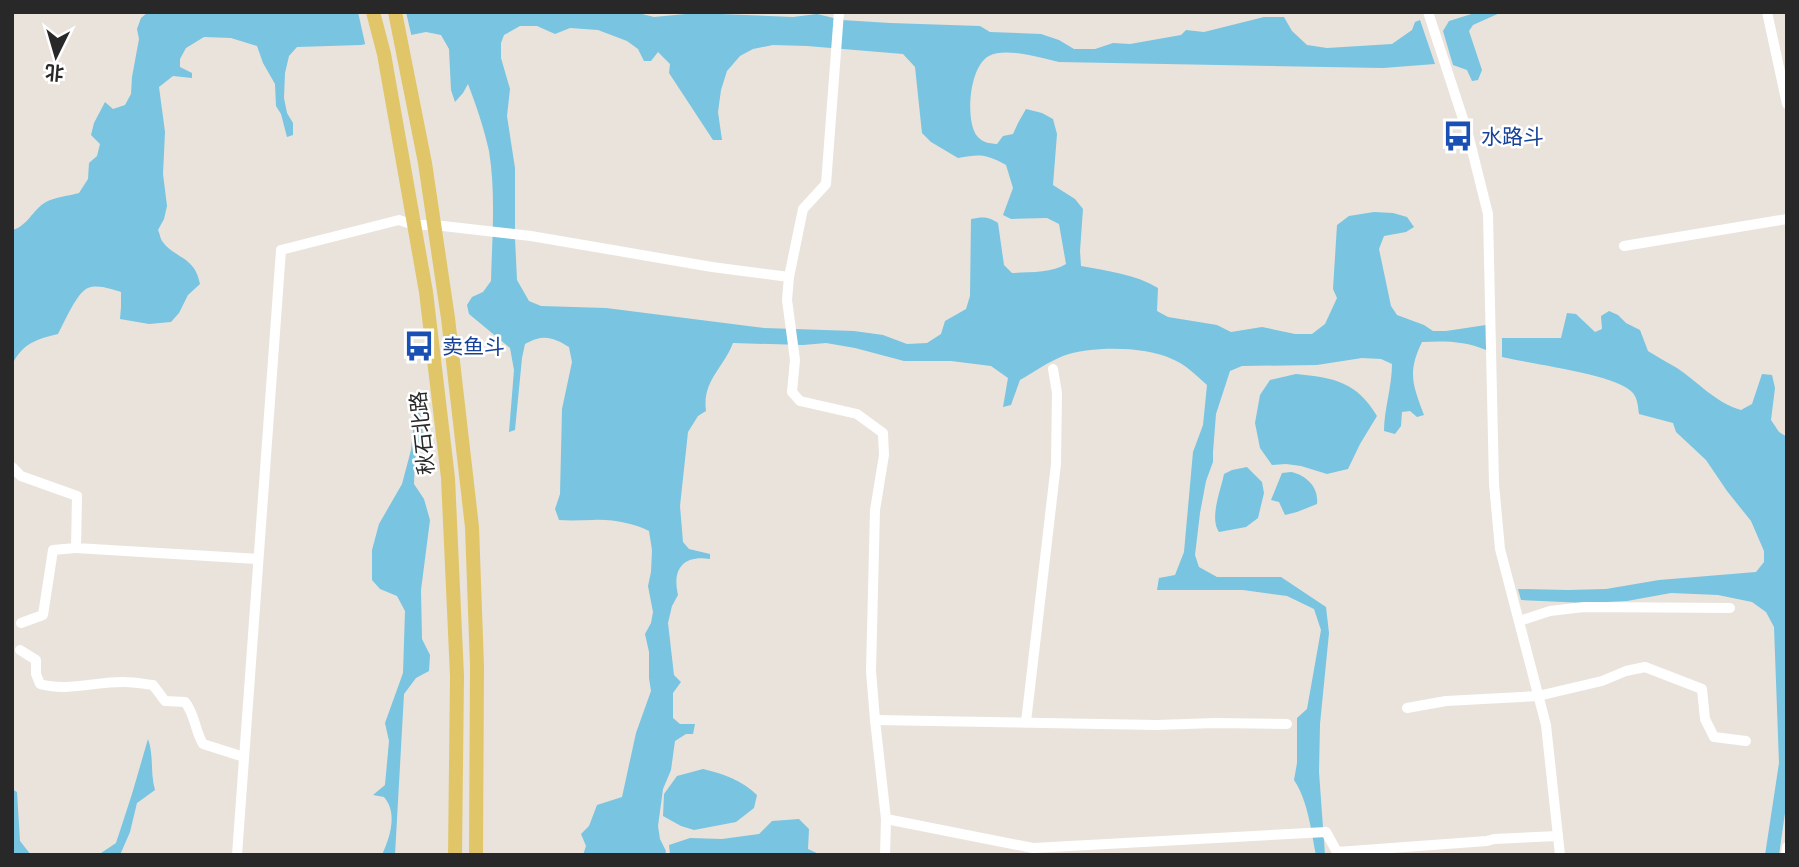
<svg xmlns="http://www.w3.org/2000/svg" width="1799" height="867" viewBox="0 0 1799 867" font-family="Raleway,'Noto Sans SC',sans-serif">
	<rect width="100%" height="100%" fill="#e9e3db"/>
	<g fill="#79c4e0" fill-rule="evenodd">
		<path d="M 148,12 L 634,12 L 654,17 L 696,13 L 793,17 L 817,14 L 842,20 L 890,23 L 980,26 L 990,32 L 1041,34 L 1059,40 L 1074,49 L 1095,49 L 1113,43 L 1130,44 L 1181,35 L 1186,30 L 1204,32 L 1264,17 L 1284,17 L 1292,31 L 1307,45 L 1327,48 L 1392,44 L 1412,30 L 1415,22 L 1420,20 L 1435,64 L 1383,68 L 1059,62 C 1041,58 1006,47 989,56 C 969,66 965,121 977,136 C 983,143 988,143 997,144 L 1003,136 L 1013,134 L 1018,123 L 1026,109 L 1042,113 L 1053,119 L 1057,134 L 1053,185 L 1075,199 L 1083,209 L 1080,251 L 1081,266 C 1107,271 1135,274 1158,288 L 1157,311 L 1168,317 L 1217,325 L 1231,332 L 1262,327 L 1295,334 L 1312,334 L 1325,324 L 1337,298 L 1333,289 L 1337,225 L 1349,216 L 1374,212 L 1393,213 L 1407,217 L 1414,227 L 1406,232 L 1384,236 L 1379,249 L 1391,306 L 1397,315 L 1424,325 L 1433,331 L 1446,331 L 1486,325 L 1486,350 C 1465,341 1445,341 1422,342 C 1407,373 1413,385 1424,415 L 1417,417 L 1410,411 L 1402,412 L 1401,426 L 1395,434 L 1384,431 C 1384,409 1392,387 1392,364 L 1381,359 L 1362,358 L 1317,365 L 1242,366 L 1230,371 L 1216,414 L 1213,452 L 1213,462 L 1206,481 L 1200,513 L 1195,555 L 1199,567 L 1217,577 L 1281,577 L 1326,607 L 1329,633 L 1320,724 L 1319,772 L 1325,855 L 1316,855 C 1311,830 1308,801 1294,780 L 1297,763 L 1297,718 L 1307,709 L 1321,630 L 1314,609 L 1287,596 L 1243,590 L 1157,590 L 1159,578 L 1175,575 L 1184,552 L 1193,452 L 1203,425 L 1207,385 C 1196,375 1185,364 1172,359 C 1145,346 1091,346 1063,356 C 1048,362 1034,372 1020,380 L 1011,405 L 1003,407 L 1008,378 L 991,366 L 951,361 L 904,361 L 855,348 L 826,343 L 803,345 L 733,343 C 723,369 702,381 706,411 L 698,416 L 688,432 L 680,506 L 683,542 L 689,549 L 710,554 L 710,559 C 683,555 672,569 678,595 L 672,606 L 668,623 L 674,675 L 681,682 L 673,693 L 673,718 L 680,724 L 695,724 L 693,734 L 686,734 L 675,741 L 671,770 L 663,789 L 658,826 L 660,839 L 666,851 L 665,855 L 583,855 L 586,846 L 581,834 L 589,826 L 597,805 L 622,797 L 636,733 L 651,691 L 649,678 L 649,652 L 645,634 L 651,623 L 653,612 L 648,586 L 651,572 L 652,550 L 649,531 C 632,523 613,519 593,520 C 582,520 571,521 559,520 L 555,509 L 560,494 L 562,409 L 572,362 L 569,347 C 552,337 544,334 525,344 L 522,358 L 515,430 L 509,432 L 514,370 L 510,348 L 469,314 L 467,305 L 472,297 L 483,292 L 491,281 C 492,239 496,194 489,151 C 484,128 476,105 468,84 L 463,93 L 455,102 L 451,90 L 449,49 L 441,35 L 426,32 L 361,45 L 297,47 L 289,56 L 285,73 L 284,98 L 287,113 L 293,123 L 293,135 L 287,137 L 281,114 L 276,106 L 275,84 L 263,63 L 257,46 L 231,38 L 204,37 L 186,48 L 180,59 L 180,67 L 192,73 L 192,78 L 173,76 L 159,87 L 165,132 L 163,174 L 167,206 L 164,219 L 158,230 C 160,234 160,238 162,241 C 175,259 195,256 200,284 L 188,295 L 179,313 L 171,322 L 149,324 L 120,319 L 121,307 L 121,292 C 111,289 98,284 88,288 C 77,292 64,323 58,334 C 36,339 22,344 12,365 L 12,230 C 27,227 33,209 46,202 C 55,197 69,196 79,193 L 88,179 L 89,163 L 97,156 L 100,144 L 91,135 L 94,123 L 105,102 L 113,109 L 125,105 L 131,94 L 132,77 L 139,39 L 137,29 L 141,18 ZM 520,26 L 537,26 L 555,34 L 570,28 L 598,30 L 627,41 L 638,49 L 644,61 L 651,61 L 658,52 L 670,64 L 669,73 L 713,140 L 722,140 L 718,112 L 721,90 L 727,71 L 740,56 L 753,49 L 773,45 L 807,46 L 903,54 L 915,67 L 922,133 L 931,142 L 958,158 C 980,154 986,154 1006,165 L 1013,188 L 1003,215 L 1011,219 L 1047,218 L 1059,224 L 1066,264 C 1052,273 1029,272 1012,273 L 1004,265 L 998,223 C 988,216 982,217 971,219 L 970,296 L 966,309 L 945,321 L 941,334 L 927,343 L 907,344 L 883,335 L 854,331 L 764,328 L 606,308 L 541,306 L 529,301 L 517,280 L 515,238 L 515,168 L 507,116 L 510,89 L 501,58 L 501,43 L 504,35 Z"/>
		<path d="M 1478,12 L 1502,12 L 1473,25 L 1469,31 L 1482,70 L 1478,80 L 1472,81 L 1467,70 L 1453,65 L 1443,31 L 1449,21 Z"/>
		<path d="M 1609,311 L 1618,315 L 1626,323 L 1640,330 L 1648,351 C 1657,357 1667,362 1677,368 C 1698,382 1716,403 1741,410 L 1752,404 L 1762,374 L 1772,375 L 1775,388 L 1771,420 L 1779,432 L 1787,437 L 1787,799 L 1779,855 L 1765,855 L 1779,763 L 1774,627 L 1766,612 L 1752,602 L 1718,595 L 1671,593 L 1627,601 L 1586,603 L 1521,600 L 1518,589 L 1568,590 L 1606,589 L 1659,580 L 1756,572 L 1764,562 L 1764,551 L 1751,521 L 1727,491 L 1706,460 L 1676,432 L 1673,423 L 1639,414 C 1638,408 1638,399 1633,393 C 1617,374 1530,364 1502,357 L 1502,338 L 1561,338 L 1567,313 L 1576,314 L 1595,332 L 1602,329 L 1601,316 Z"/>
		<path d="M 1296,374 C 1334,378 1356,381 1377,416 L 1360,444 L 1348,469 L 1327,474 L 1301,466 L 1286,464 L 1272,465 L 1260,448 L 1255,423 L 1260,395 L 1270,380 Z"/>
		<path d="M 420,406 L 423,436 L 415,458 L 414,484 L 424,499 L 430,520 L 421,590 L 422,639 L 430,655 L 429,671 L 416,678 L 404,694 L 395,855 L 382,855 C 390,837 398,813 384,797 L 373,795 L 385,785 L 389,741 L 385,723 L 403,673 L 405,611 L 397,596 L 380,589 L 372,580 L 372,550 L 379,524 L 402,484 L 411,450 L 414,421 Z"/>
		<path d="M 1247,467 L 1262,482 L 1264,493 L 1258,518 L 1246,527 L 1219,532 C 1209,518 1221,490 1224,474 L 1232,470 Z"/>
		<path d="M 1291,472 C 1306,475 1319,487 1317,504 L 1297,512 L 1285,515 L 1279,502 L 1271,500 L 1282,473 Z"/>
		<path d="M 148,739 C 154,755 150,773 155,790 L 137,803 L 130,832 L 120,855 L 98,855 L 116,843 L 132,794 Z"/>
		<path d="M 703,769 C 724,774 741,780 757,795 L 754,808 L 736,822 L 694,830 L 681,826 L 663,816 L 664,794 L 677,776 Z"/>
		<path d="M 12,789 L 17,792 L 20,841 L 31,855 L 12,855 Z"/>
		<path d="M 799,819 L 809,829 L 808,849 L 821,855 L 670,855 L 669,845 L 690,838 L 722,839 L 759,834 L 772,821 Z"/>
	</g>
	<path fill="#e9e3db" d="M 358,12 L 406,12 L 412,38 L 366,48 Z"/>
	<g fill="none" stroke-linecap="round" stroke-linejoin="round">
		<g stroke="#fff" stroke-width="10">
			<path d="M 839,12 L 826,184 L 803,209 L 789,277 L 787,300 L 795,360 L 792,392 L 800,401 L 857,414 L 883,433 L 884,455 L 875,510 L 871,671 L 875,720 L 886,819 L 885,855"/>
			<path d="M 1428,12 L 1468,134 L 1488,214 L 1494,484 L 1500,549 L 1546,725 L 1560,855"/>
			<path d="M 1767,12 L 1787,104"/>
			<path d="M 1624,246 L 1787,219"/>
			<path d="M 12,467 L 21,476 L 77,496 L 76,548 L 258,559"/>
			<path d="M 1519,621 L 1550,611 L 1584,607 L 1730,608"/>
			<path d="M 21,623 L 43,615 L 53,550 L 76,548"/>
			<path d="M 20,650 L 36,660 L 36,674 L 40,684 C 67,692 98,681 125,682 C 134,682 144,684 153,685 L 165,701 L 185,702 C 195,714 195,731 203,744 L 244,757"/>
			<path d="M 1407,708 L 1446,701 L 1538,696 L 1602,681 L 1626,671 L 1645,667 L 1702,689 L 1705,719 L 1714,737 L 1746,741"/>
			<path d="M 875,720 L 1157,725 L 1215,723 L 1287,724"/>
			<path d="M 1026,722 L 1056,464 L 1057,393 L 1053,369"/>
			<path d="M 886,819 L 1033,848 L 1326,832 L 1337,852 L 1487,841 L 1494,839 L 1558,836"/>
			<path d="M 237,855 L 281,250 L 399,220 L 414,225 L 434,225 L 531,236 L 712,267 L 789,277"/>
			<path d="M 1786,855 L 1787,847"/>
		</g>
		<g stroke="#e0c669" stroke-width="14">
			<path d="M 373,12 L 384,54 L 426,292 L 448,478 L 457,676 L 455,855"/>
			<path d="M 395,12 L 425,163 L 448,318 L 472,527 L 477,666 L 476,855"/>
		</g>
	</g>
	<defs>
		<g id="bus-bare" transform="scale(2.415)"><path d="M-5-6H5V4H4V6H2V4H-2V6H-4V4H-5ZM-3.5-4V0h7V-4ZM-3.5 1.2v1.5H-2V1.2ZM2 1.2v1.5H3.5V1.2Z" fill="#1a4fb4" stroke="#fff" stroke-width="2.5" paint-order="stroke"/></g>
	</defs>
	<g fill-rule="evenodd">
		<use href="#bus-bare" x="1458" y="136"/>
		<use href="#bus-bare" x="419" y="346"/>
	</g>
	<g text-anchor="middle" dominant-baseline="central" stroke-width="5" stroke-linejoin="round" paint-order="stroke">
		<g font-size="21" fill="#164399" stroke="#fff" text-anchor="start">
			<text x="1481" y="136">水路斗</text>
			<text x="442" y="346">卖鱼斗</text>
		</g>
		<g font-size="21" fill="#282828" stroke="#fff">
			<text transform="translate(422 433) rotate(-96)">秋石北路</text>
		</g>
	</g>
	<rect width="1799" height="867" fill="none" stroke="#282828" stroke-width="28"/>
	<g transform="translate(56 56) rotate(185)" stroke="#ffffff" stroke-width="5" paint-order="stroke">
	<path d="M0-5L12 26L0 18L-12 26Z" fill="#282828"/>
	<text y="-10" font-size="19" font-weight="bold" text-anchor="middle" fill="#282828">北</text>
	</g>
</svg>
